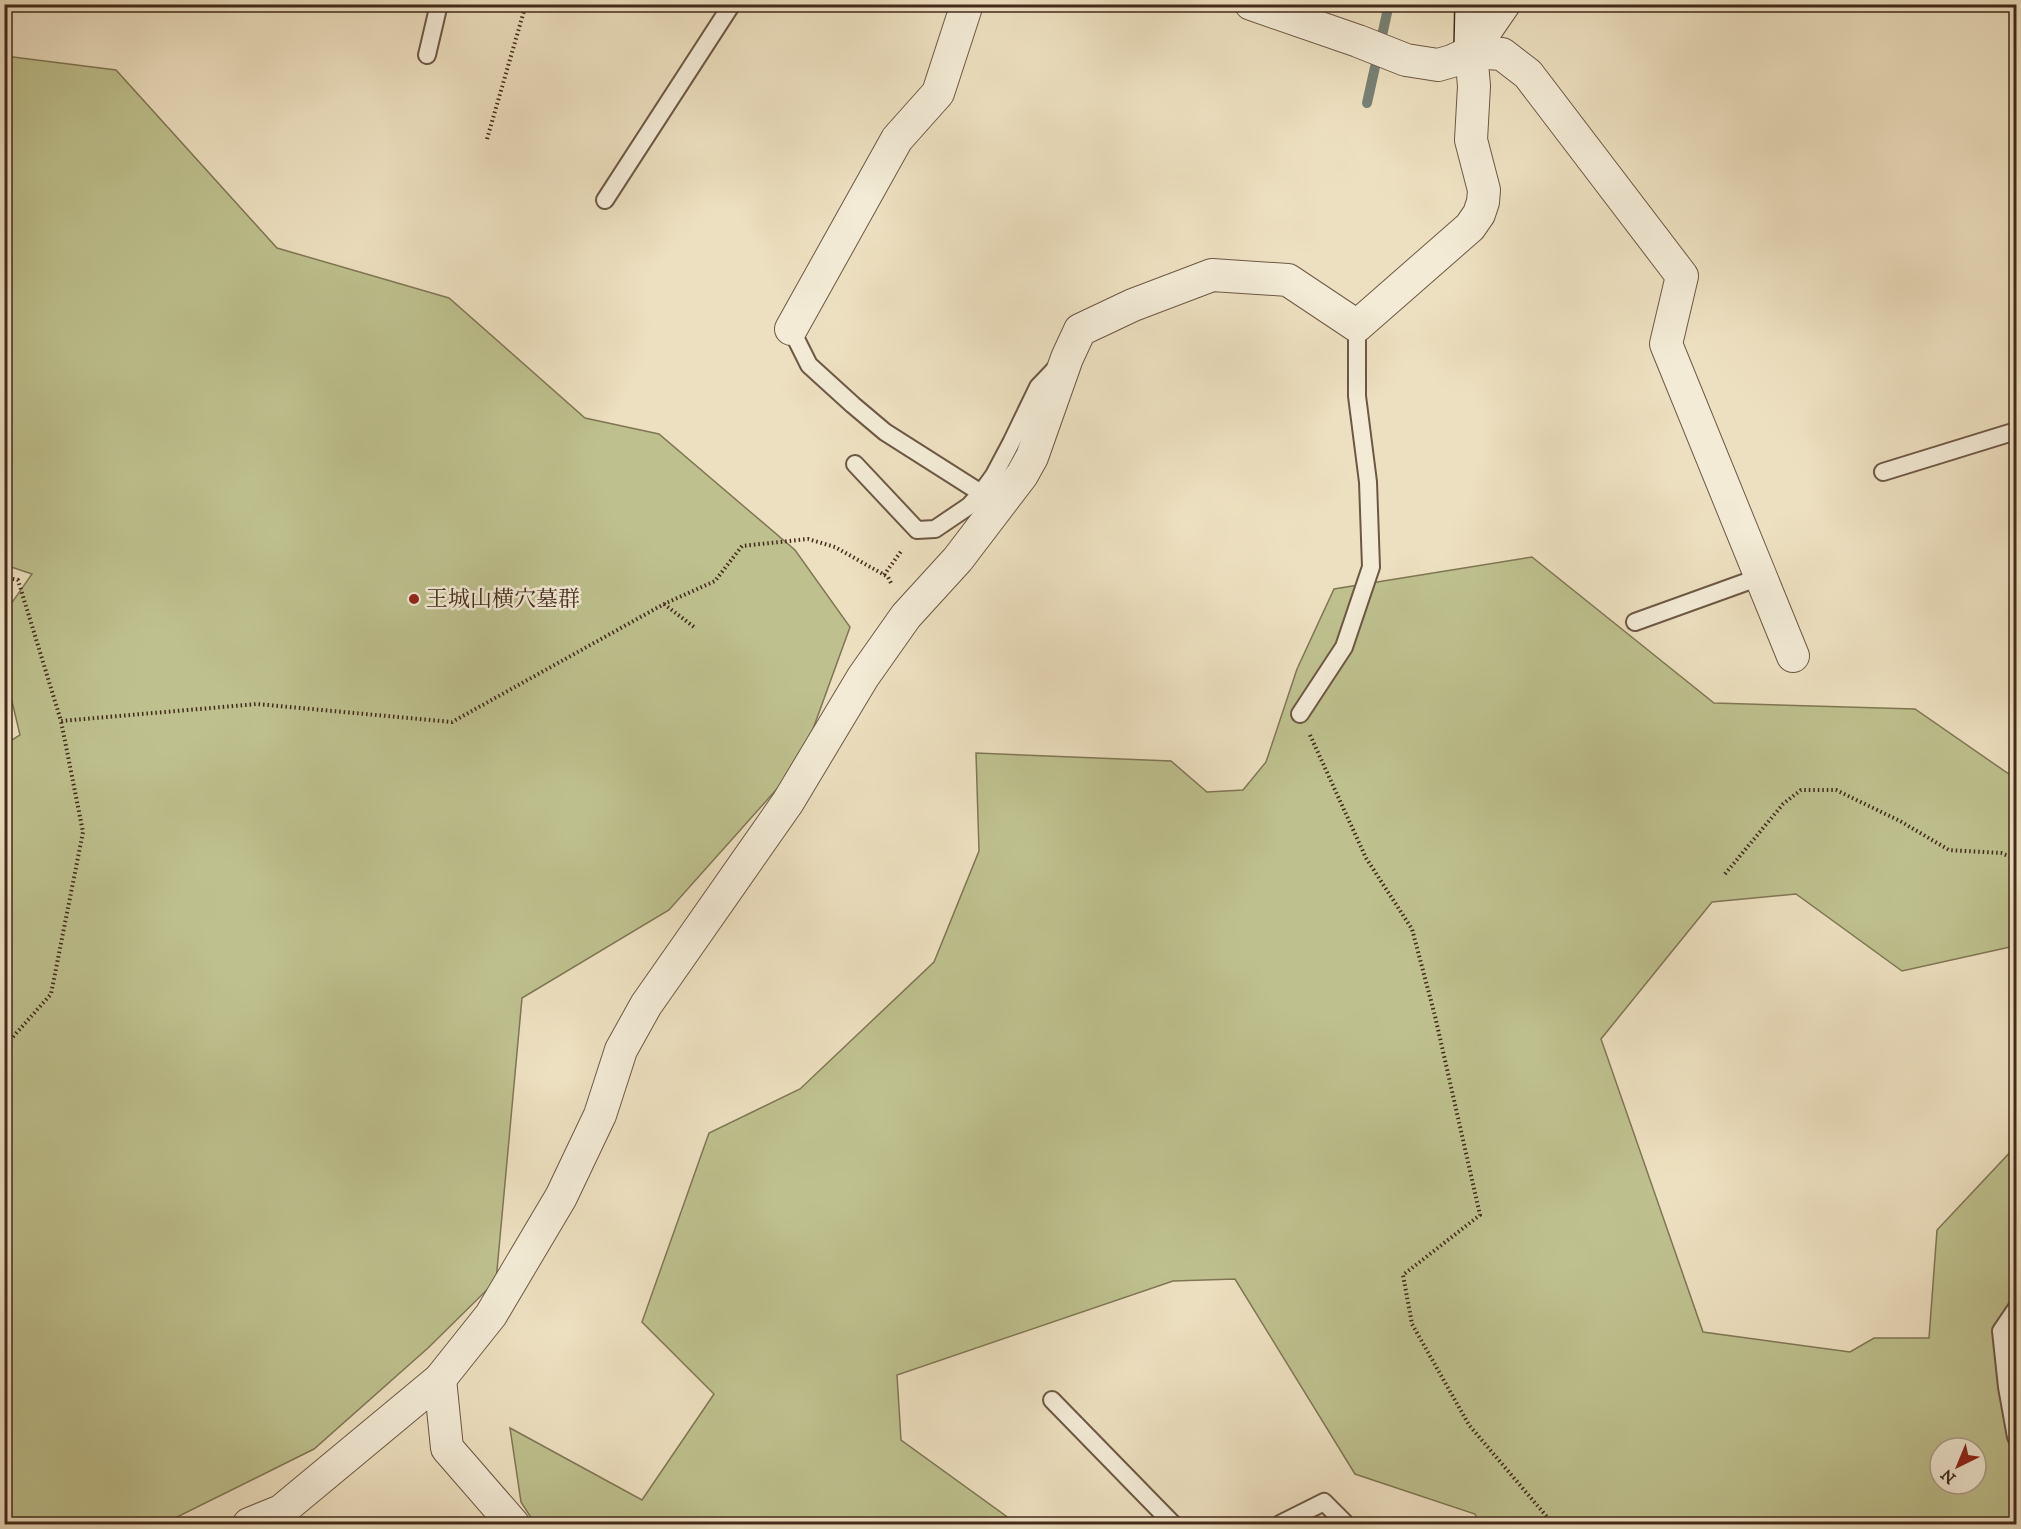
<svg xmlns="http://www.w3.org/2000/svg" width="2021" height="1529" viewBox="0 0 2021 1529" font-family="'IM FELL DW Pica','Noto Serif JP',serif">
	<rect width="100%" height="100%" fill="#ede0c0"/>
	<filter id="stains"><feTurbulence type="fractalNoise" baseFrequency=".00333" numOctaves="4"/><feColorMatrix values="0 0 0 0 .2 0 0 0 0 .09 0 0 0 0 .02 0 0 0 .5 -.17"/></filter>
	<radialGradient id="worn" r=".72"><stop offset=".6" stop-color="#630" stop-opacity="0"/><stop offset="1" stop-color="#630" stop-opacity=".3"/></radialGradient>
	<g fill="#bec18e" stroke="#807654" stroke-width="1.5" fill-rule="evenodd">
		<path d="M 5,56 L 116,70 L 277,248 L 449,298 L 585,418 L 659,434 L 795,550 L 850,627 L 801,762 L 669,910 L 522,998 L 496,1281 L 428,1348 L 314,1449 L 163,1524 L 5,1524 L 4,745 L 20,735 L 5,672 L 4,614 L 32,574 L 5,565 Z"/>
		<path d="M 1532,557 L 1714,703 L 1915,709 L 2016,779 L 2016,944 L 2010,947 L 1902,971 L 1796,894 L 1712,902 L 1601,1039 L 1703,1332 L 1850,1352 L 1874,1338 L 1929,1338 L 1937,1230 L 2016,1146 L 2016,1524 L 1479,1524 L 1475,1514 L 1355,1474 L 1235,1279 L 1173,1281 L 897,1375 L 901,1440 L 1017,1524 L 535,1524 L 521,1502 L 510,1428 L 642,1500 L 714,1394 L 642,1322 L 709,1133 L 800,1089 L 934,962 L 979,851 L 976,753 L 1171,761 L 1207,792 L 1243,790 L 1266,762 L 1297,669 L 1334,589 ZM 1940,1448 L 1976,1448 L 1976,1484 L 1940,1484 Z"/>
	</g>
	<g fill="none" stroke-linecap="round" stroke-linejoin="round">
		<path stroke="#778277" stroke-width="10" d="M 1367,103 L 1389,4"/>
		<g stroke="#6e5844" stroke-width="20">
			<g id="lane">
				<path d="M 427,55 L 439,4"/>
				<path d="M 605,200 L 732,4"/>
				<path d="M 791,329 L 809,365 L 853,405 L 885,432 L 981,493"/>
				<path d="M 855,464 L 917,530 L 935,529 L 969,506 L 981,493 L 994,475 L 1011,443 L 1038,387 L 1057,367"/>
				<path d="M 1883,472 L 2016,431"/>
				<path d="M 1635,622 L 1760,577"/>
				<path d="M 1300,714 L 1344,647 L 1371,567 L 1368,482 L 1357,396 L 1357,326"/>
				<path d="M 2016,1309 L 2001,1331 L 2007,1387 L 2016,1437"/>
				<path d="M 1052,1400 L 1173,1524"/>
				<path d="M 1280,1524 L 1324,1502 L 1346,1524"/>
			</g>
		</g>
		<g stroke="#6e5844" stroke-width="34">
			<g id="street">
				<path d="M 1251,4 L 1358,41 L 1406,60 L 1438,65 L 1452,61 L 1471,52 L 1504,4"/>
				<path d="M 1471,52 L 1502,54 L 1528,74 L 1682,276 L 1666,344 L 1793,656"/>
				<path d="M 791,329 L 897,139 L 938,93 L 967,4"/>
				<path d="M 440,1379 L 447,1448 L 513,1524"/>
				<path d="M 249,1524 L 281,1511 L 440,1379 L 491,1315 L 561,1197 L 600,1115 L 621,1050 L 646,1005 L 788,802 L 863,677 L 906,616 L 958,559 L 1022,475 L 1032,457 L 1067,358 L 1080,330 L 1133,305 L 1212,275 L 1288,280 L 1357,326 L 1470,227 L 1479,214 L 1483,202 L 1484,190 L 1471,140 L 1474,86 L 1471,52"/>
			</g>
		</g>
		<g stroke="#432a1b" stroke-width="36">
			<path id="secondary" d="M 1471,52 L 1472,4"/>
		</g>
		<g stroke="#432a1b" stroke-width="4" stroke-dasharray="1.5 3" stroke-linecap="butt">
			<path d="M 487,139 L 526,4"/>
			<path d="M 884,575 L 902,550"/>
			<path d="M 4,577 L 18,580 L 61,721 L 257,704 L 452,722 L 664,604 L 715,581 L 742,546 L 808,539 L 835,547 L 888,577 L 891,583"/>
			<path d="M 664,604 L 694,627"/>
			<path d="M 1310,735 L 1366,858 L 1412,929 L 1435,1016 L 1480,1215 L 1403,1275 L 1412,1324 L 1469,1425 L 1553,1524"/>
			<path d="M 1725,874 L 1783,804 L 1801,790 L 1836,790 L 1900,821 L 1949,850 L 2001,853 L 2016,859"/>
			<path d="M 4,1047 L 51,994 L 83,832 L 61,721"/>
		</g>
		<use href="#lane" stroke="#f3ebd6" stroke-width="16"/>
		<use href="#street" stroke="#f3ebd6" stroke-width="32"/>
		<use href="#secondary" stroke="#f3ebd6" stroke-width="33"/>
	</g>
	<circle fill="#8f2418" stroke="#f3ebd6" stroke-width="2" cx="414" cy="599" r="6"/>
	<g text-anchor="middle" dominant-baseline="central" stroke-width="5" stroke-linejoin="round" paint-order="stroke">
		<g font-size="22" fill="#432a1b" stroke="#f3ebd6" text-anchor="start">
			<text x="426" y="599">王城山横穴墓群</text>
		</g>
	</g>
	<rect width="2021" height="1529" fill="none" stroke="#ede0c0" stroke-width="24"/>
	<rect x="6" y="6" width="2009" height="1517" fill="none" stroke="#432a1b" stroke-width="3"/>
	<rect x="12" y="12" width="1997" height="1505" fill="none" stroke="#432a1b" stroke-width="1.5"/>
	<g transform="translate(1958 1466) rotate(223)"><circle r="28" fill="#f3ebd6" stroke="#ad9e8b" stroke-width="1.5"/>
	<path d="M0-4.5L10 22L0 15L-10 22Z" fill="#8f2418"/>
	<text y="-9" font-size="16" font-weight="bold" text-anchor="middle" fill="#432a1b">N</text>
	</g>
	<rect width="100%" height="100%" filter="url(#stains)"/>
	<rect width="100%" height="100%" fill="url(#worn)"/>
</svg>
